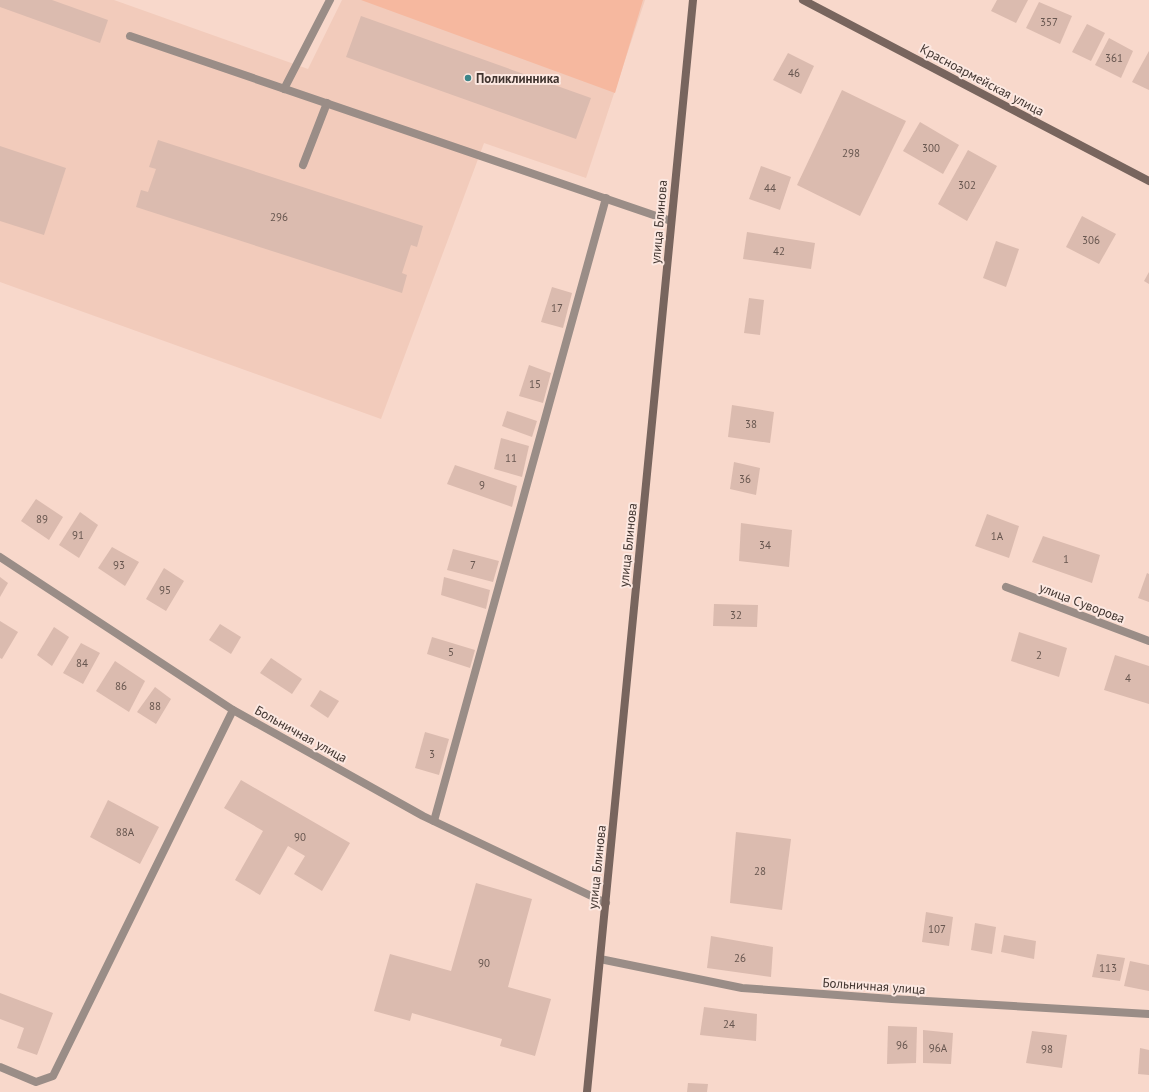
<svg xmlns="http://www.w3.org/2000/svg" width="1149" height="1092" viewBox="0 0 1149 1092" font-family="'PT Sans',sans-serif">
	<rect width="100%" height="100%" fill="#f8d8cb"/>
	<path fill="#f2cbbb" d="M 0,0 L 114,0 L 308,69 L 342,0 L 645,0 L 586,178 L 484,143 L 381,419 L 0,282 Z"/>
	<path fill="#f6b89f" d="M 361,0 L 643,0 L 615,93 Z"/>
	<g fill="#dbbbaf">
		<path d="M 0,0 L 52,0 L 108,20 L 100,43 L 0,7 Z"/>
		<path d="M 997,0 L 1028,0 L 1016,23 L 991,11 Z"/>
		<path d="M 1039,2 L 1072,16 L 1060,44 L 1026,28 Z"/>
		<path d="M 361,16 L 591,98 L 576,139 L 346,57 Z"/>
		<path d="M 1087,24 L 1105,33 L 1091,61 L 1072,52 Z"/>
		<path d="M 1109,38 L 1133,51 L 1121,78 L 1095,65 Z"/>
		<path d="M 1149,51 L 1149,90 L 1132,82 Z"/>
		<path d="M 788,53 L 814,66 L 801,94 L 773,80 Z"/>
		<path d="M 842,90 L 906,121 L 860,216 L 797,185 Z"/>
		<path d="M 920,122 L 959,145 L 943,174 L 903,151 Z"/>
		<path d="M 158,140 L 423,226 L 417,247 L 411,245 L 402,273 L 407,275 L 402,293 L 136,207 L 141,190 L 148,192 L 156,169 L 149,167 Z"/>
		<path d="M 0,146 L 66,168 L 44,235 L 0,221 Z"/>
		<path d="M 968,150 L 997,166 L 967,221 L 938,204 Z"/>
		<path d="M 761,166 L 791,177 L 780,210 L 749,199 Z"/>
		<path d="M 1082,216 L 1116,234 L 1099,264 L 1066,247 Z"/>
		<path d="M 747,232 L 815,243 L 811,269 L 743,259 Z"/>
		<path d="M 996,241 L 1019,249 L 1006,287 L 983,278 Z"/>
		<path d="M 1149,272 L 1149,284 L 1144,281 Z"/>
		<path d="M 552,287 L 572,293 L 563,328 L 541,322 Z"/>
		<path d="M 749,298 L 764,300 L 760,335 L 744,333 Z"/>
		<path d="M 529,365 L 551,373 L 543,403 L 519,396 Z"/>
		<path d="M 732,405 L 774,412 L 770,443 L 728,437 Z"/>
		<path d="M 507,411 L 537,421 L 532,437 L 502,426 Z"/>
		<path d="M 501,438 L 529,446 L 522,477 L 494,469 Z"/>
		<path d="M 734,462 L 760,468 L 756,495 L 730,489 Z"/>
		<path d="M 455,465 L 517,486 L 512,507 L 447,484 Z"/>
		<path d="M 36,499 L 63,517 L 49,540 L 21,521 Z"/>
		<path d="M 80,512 L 98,525 L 79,558 L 59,545 Z"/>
		<path d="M 987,514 L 1019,526 L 1009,558 L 975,546 Z"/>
		<path d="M 741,523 L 792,530 L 789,567 L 739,561 Z"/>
		<path d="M 1043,536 L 1100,555 L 1092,583 L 1032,562 Z"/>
		<path d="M 112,547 L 139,562 L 125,586 L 98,568 Z"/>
		<path d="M 453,549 L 499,561 L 493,582 L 447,570 Z"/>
		<path d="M 164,568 L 184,581 L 166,611 L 146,599 Z"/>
		<path d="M 1147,573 L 1149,574 L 1149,602 L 1138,598 Z"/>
		<path d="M 0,577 L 8,583 L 0,597 Z"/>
		<path d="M 444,577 L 490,590 L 486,609 L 441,595 Z"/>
		<path d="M 714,604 L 758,605 L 757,627 L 713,626 Z"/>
		<path d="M 0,621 L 18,632 L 2,659 L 0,658 Z"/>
		<path d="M 220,624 L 241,637 L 231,654 L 209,640 Z"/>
		<path d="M 54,627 L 69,637 L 52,666 L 37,655 Z"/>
		<path d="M 1019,632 L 1067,648 L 1059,677 L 1011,661 Z"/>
		<path d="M 432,637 L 475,650 L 470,668 L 427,654 Z"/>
		<path d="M 81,643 L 100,653 L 83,684 L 63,673 Z"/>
		<path d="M 1115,655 L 1149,666 L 1149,704 L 1104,690 Z"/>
		<path d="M 271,658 L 302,679 L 292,694 L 260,673 Z"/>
		<path d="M 115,661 L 145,681 L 129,712 L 96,691 Z"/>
		<path d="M 155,687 L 171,699 L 156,724 L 137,712 Z"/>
		<path d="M 320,690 L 339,701 L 328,718 L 310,706 Z"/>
		<path d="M 425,732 L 449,739 L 439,775 L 415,768 Z"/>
		<path d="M 241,780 L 350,843 L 322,891 L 294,874 L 305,856 L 288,846 L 260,895 L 235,880 L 263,831 L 224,808 Z"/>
		<path d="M 108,800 L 159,827 L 140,864 L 90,837 Z"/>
		<path d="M 736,832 L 791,839 L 782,910 L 730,903 Z"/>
		<path d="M 476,883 L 532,899 L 508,987 L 551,999 L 535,1056 L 500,1046 L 502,1039 L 412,1013 L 410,1021 L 374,1011 L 390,954 L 451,971 Z"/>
		<path d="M 926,912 L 953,917 L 949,946 L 922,942 Z"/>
		<path d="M 975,923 L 996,927 L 992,954 L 971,950 Z"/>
		<path d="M 1004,935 L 1036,941 L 1034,959 L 1001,952 Z"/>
		<path d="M 711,936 L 773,947 L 771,977 L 707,968 Z"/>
		<path d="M 1097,954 L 1125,958 L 1120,981 L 1092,977 Z"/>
		<path d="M 1130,961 L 1149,965 L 1149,991 L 1124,986 Z"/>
		<path d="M 0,993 L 53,1013 L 37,1055 L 17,1048 L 24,1028 L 0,1019 Z"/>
		<path d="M 704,1007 L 757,1014 L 756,1041 L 700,1035 Z"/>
		<path d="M 888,1026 L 917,1027 L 916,1063 L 887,1064 Z"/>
		<path d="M 923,1030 L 953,1033 L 951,1064 L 923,1063 Z"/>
		<path d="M 1032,1031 L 1067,1035 L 1062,1068 L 1026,1063 Z"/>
		<path d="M 1140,1048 L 1149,1050 L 1149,1075 L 1138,1074 Z"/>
		<path d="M 688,1083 L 708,1084 L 707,1092 L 687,1092 Z"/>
	</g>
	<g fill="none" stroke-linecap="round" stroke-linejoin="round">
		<g stroke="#9a8d87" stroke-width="8">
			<path d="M 284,89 L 330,0"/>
			<path d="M 303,165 L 327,103"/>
			<path d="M 0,1067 L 36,1082 L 53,1076 L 233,710"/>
		</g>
		<g stroke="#9a8d87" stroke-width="8">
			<path d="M 130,36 L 671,221"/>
			<path d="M 0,557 L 233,710 L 423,816 L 606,903"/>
			<path d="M 1006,587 L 1149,641"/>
			<path d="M 434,821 L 606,198"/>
			<path d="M 600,959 L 742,988 L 892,999 L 1149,1014"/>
		</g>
		<g stroke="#78655e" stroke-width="8">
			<path d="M 803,0 L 1149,181"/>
			<path d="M 587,1092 L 693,0"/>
		</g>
	</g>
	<circle fill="#3c8589" stroke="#fce8e1" stroke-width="1.5" cx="468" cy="78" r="4"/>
	<g text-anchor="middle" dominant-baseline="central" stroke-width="4" stroke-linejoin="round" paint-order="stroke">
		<g font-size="11" fill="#67564f">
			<text x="1049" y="22">357</text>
			<text x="1114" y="58">361</text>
			<text x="794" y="73">46</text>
			<text x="931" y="148">300</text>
			<text x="851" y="153">298</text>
			<text x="967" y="185">302</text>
			<text x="770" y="188">44</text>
			<text x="279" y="217">296</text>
			<text x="1091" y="240">306</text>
			<text x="779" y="251">42</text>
			<text x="557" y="308">17</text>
			<text x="535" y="384">15</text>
			<text x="751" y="424">38</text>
			<text x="511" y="458">11</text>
			<text x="745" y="479">36</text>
			<text x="482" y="485">9</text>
			<text x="42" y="519">89</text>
			<text x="78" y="535">91</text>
			<text x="997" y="536">1А</text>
			<text x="765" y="545">34</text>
			<text x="1066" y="559">1</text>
			<text x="119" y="565">93</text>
			<text x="473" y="565">7</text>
			<text x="165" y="590">95</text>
			<text x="736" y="615">32</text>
			<text x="451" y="652">5</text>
			<text x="1039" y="655">2</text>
			<text x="82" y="663">84</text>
			<text x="1128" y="678">4</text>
			<text x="121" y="686">86</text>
			<text x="155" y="706">88</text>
			<text x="432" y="754">3</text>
			<text x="125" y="832">88А</text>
			<text x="300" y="837">90</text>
			<text x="760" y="871">28</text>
			<text x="937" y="929">107</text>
			<text x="740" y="958">26</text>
			<text x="484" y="963">90</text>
			<text x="1108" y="968">113</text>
			<text x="729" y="1024">24</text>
			<text x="902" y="1045">96</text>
			<text x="938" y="1048">96А</text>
			<text x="1047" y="1049">98</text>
		</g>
		<g font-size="13" font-weight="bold" fill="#40342f" stroke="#fce8e1" text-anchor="start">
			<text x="476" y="78">Поликлинника</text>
		</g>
		<g font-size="13" fill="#40342f" stroke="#fce8e1">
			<text transform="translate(982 80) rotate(28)">Красноармейская улица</text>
			<text transform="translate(659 222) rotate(-85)">улица Блинова</text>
			<text transform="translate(628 545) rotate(-84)">улица Блинова</text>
			<text transform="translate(1082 603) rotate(21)">улица Суворова</text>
			<text transform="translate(301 734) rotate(29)">Больничная улица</text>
			<text transform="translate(597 867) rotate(-84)">улица Блинова</text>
			<text transform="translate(874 986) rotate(4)">Больничная улица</text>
		</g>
	</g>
</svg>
